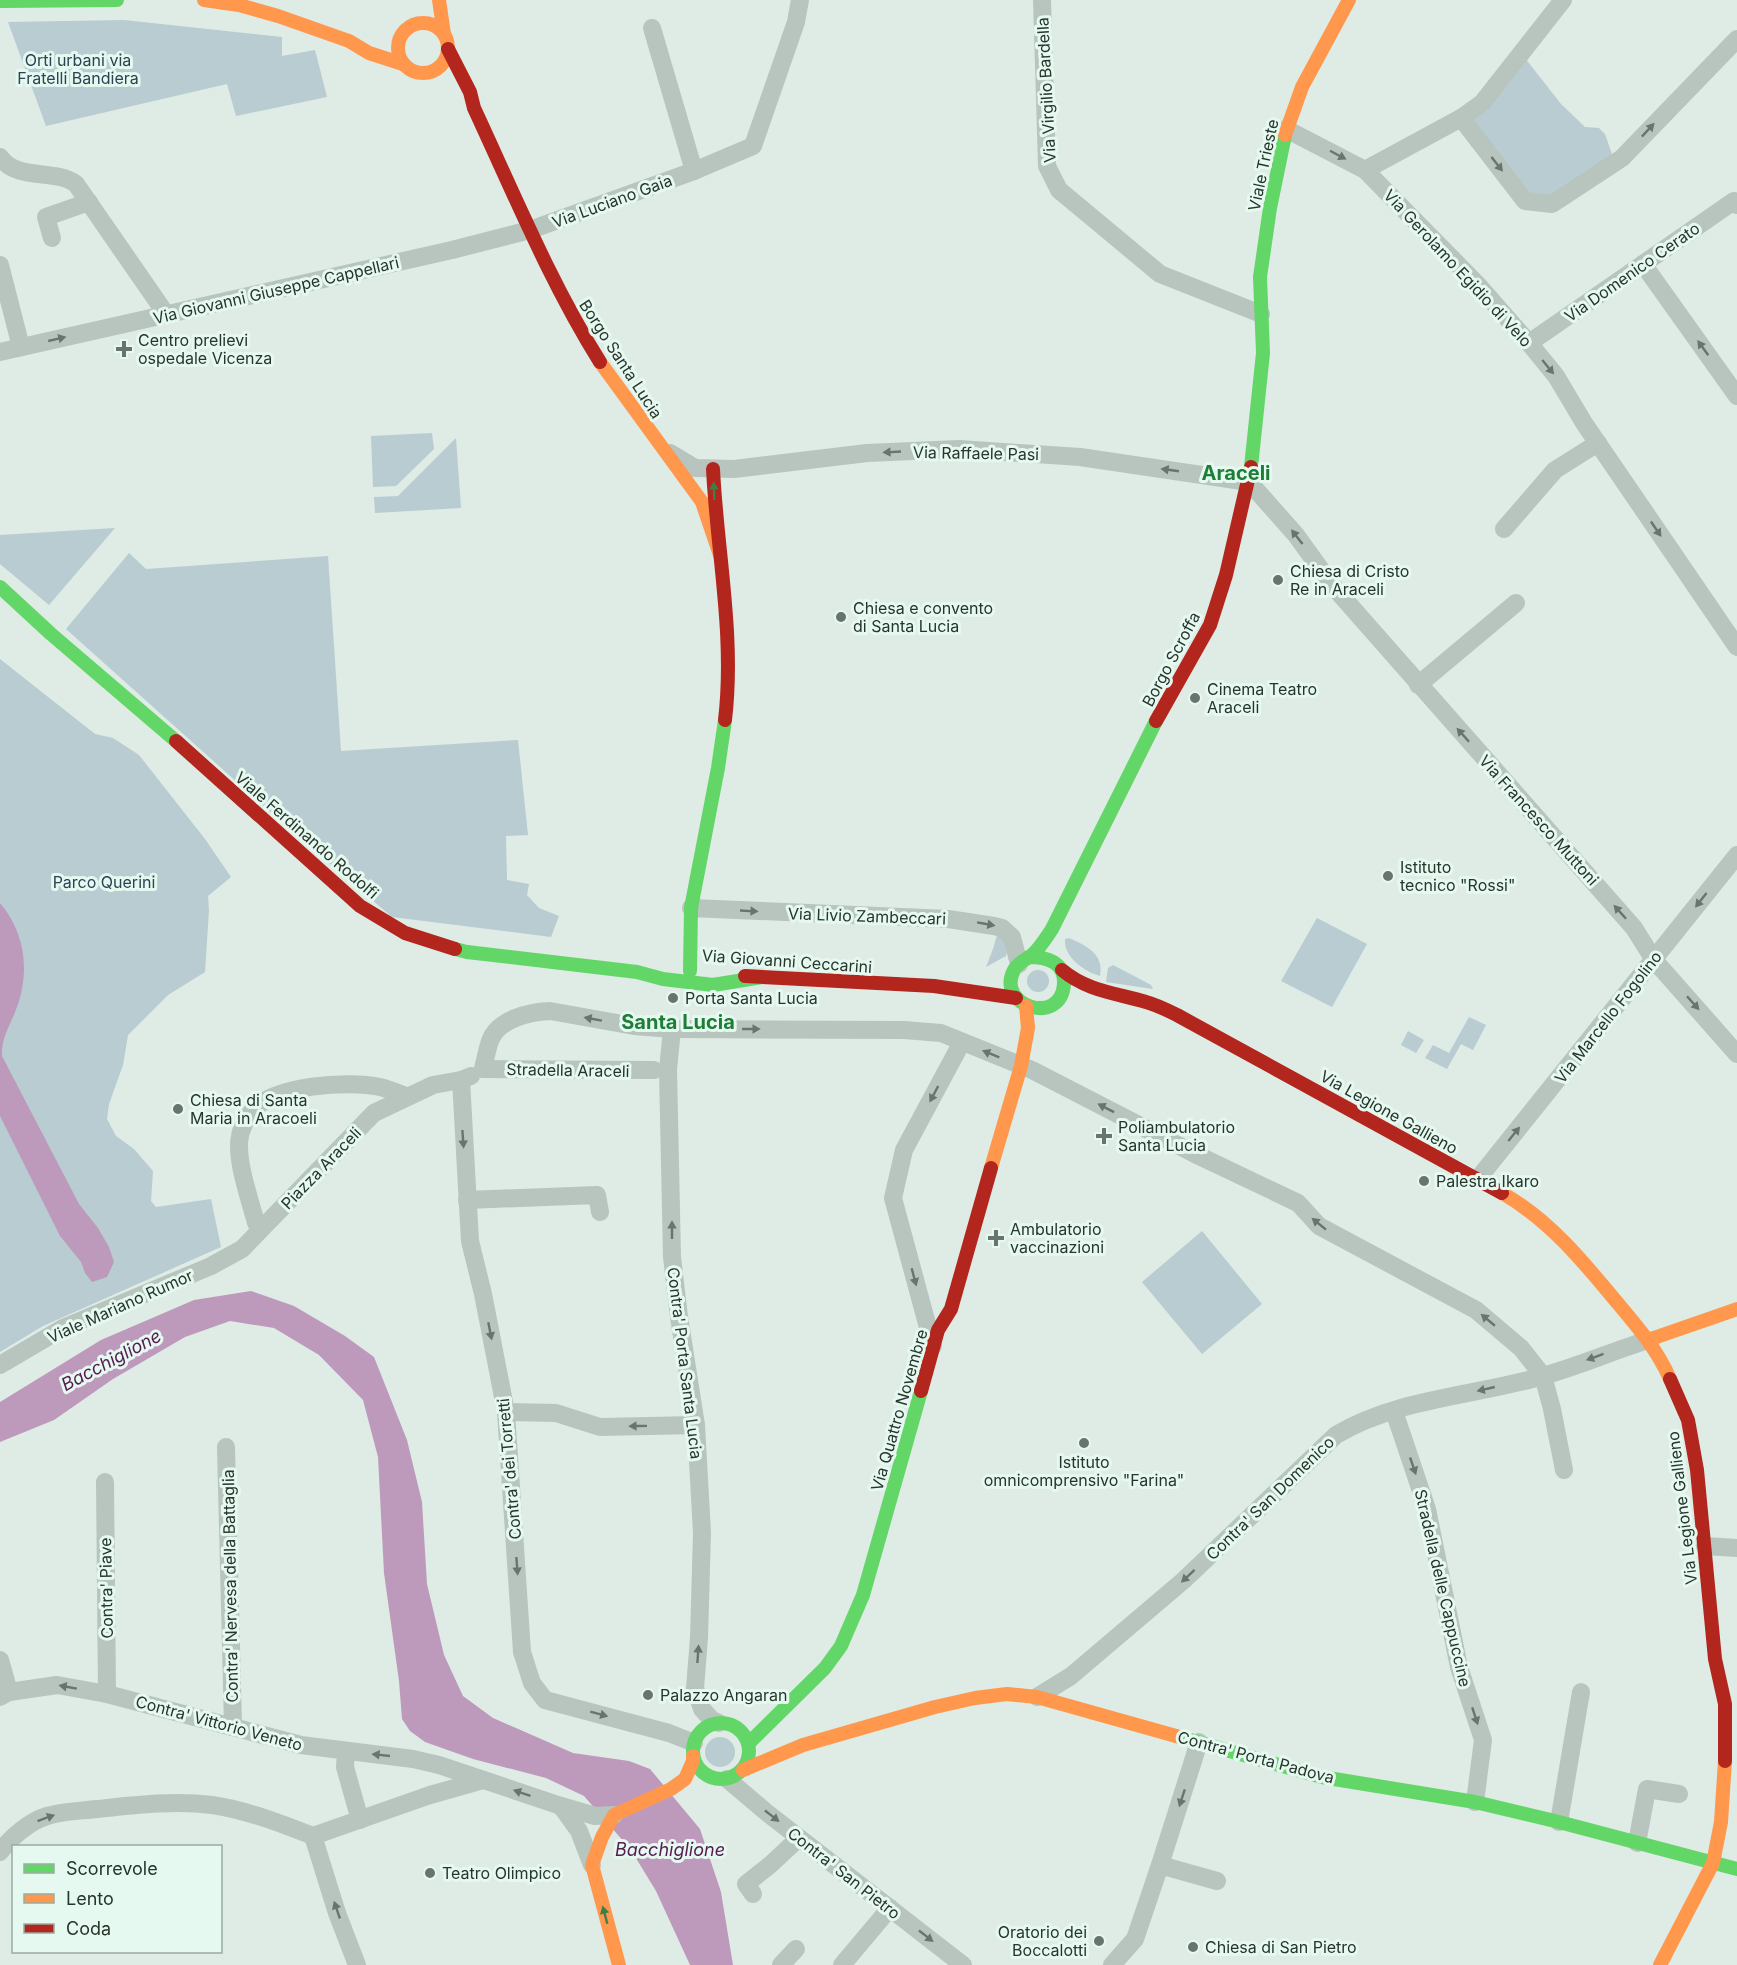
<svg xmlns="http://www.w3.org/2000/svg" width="1737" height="1965" viewBox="0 0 1737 1965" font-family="Inter,sans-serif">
	<rect width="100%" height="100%" fill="#dfebe5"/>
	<g fill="#b8ccd1">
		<path d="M 124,20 L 282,37 L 282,56 L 315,50 L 327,97 L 236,116 L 227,84 L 46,126 L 8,22 Z"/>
		<path d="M 1521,53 L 1561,104 L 1585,127 L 1599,128 L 1605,134 L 1615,163 L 1552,204 L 1525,201 L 1461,118 Z"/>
		<path d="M 432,433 L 434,449 L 396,486 L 373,487 L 371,436 Z"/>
		<path d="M 456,438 L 461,508 L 375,513 L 374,497 L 398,496 Z"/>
		<path d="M 115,528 L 49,605 L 0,564 L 0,535 Z"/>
		<path d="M 129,553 L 146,569 L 328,556 L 341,751 L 518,740 L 528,835 L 506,836 L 507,880 L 529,884 L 527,895 L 539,908 L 559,916 L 551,937 L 392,917 L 295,834 L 66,629 Z"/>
		<path d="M 0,659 L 95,734 L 113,738 L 139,755 L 205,839 L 231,877 L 208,896 L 209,910 L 205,972 L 168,995 L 128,1035 L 123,1065 L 109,1104 L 107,1119 L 116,1136 L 134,1149 L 153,1171 L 151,1201 L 156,1207 L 211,1199 L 221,1247 L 43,1326 L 0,1352 Z"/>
		<path d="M 1317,918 L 1367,944 L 1332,1007 L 1281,981 Z"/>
		<path d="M 997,935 L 1002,936 L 1008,947 L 1006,956 L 986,967 L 993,949 Z"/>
		<path d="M 1069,938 C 1087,946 1104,954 1100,976 C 1085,972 1063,957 1065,939 Z"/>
		<path d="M 1113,965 L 1151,985 L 1153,989 L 1106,982 L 1108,968 Z"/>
		<circle cx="1038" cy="981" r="11"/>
		<path d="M 1469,1017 L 1486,1025 L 1473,1050 L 1461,1044 L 1447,1069 L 1425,1058 L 1433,1045 L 1449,1053 Z"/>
		<path d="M 1408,1031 L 1424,1040 L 1416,1053 L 1401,1045 Z"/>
		<path d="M 1202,1231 L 1262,1304 L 1202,1354 L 1142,1282 Z"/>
		<circle cx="720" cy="1752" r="15"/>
	</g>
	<g fill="#bd9abc">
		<path d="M 0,903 C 24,931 30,969 18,1004 C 12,1023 1,1036 2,1056 L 79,1204 L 98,1228 L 109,1247 L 114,1262 L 107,1277 L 92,1282 L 85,1273 L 81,1262 L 60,1236 L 0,1116 Z"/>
		<path d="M 251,1291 L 294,1306 L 345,1336 L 374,1357 L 407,1440 L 422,1502 L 427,1584 L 444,1655 L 463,1696 L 493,1718 L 573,1753 L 629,1761 L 650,1769 L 700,1829 L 721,1892 L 733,1965 L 690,1965 L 656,1891 L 631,1850 L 584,1796 L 546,1778 L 473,1759 L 425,1742 L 410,1731 L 402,1719 L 399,1681 L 384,1573 L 378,1457 L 363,1400 L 319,1355 L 274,1328 L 230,1321 L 185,1337 L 113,1379 L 54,1420 L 0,1442 L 0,1402 L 101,1340 L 194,1300 Z"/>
	</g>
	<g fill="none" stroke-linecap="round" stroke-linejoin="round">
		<g stroke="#b8c4be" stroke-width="18">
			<path d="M 1042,0 L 1047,166 L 1059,190 L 1160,274 L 1261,314"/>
			<path d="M 652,28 L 694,171"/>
			<path d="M 1461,118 L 1525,201 L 1552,204 L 1622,158 L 1737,39"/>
			<path d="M 1286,129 L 1365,170 L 1478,285 L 1529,343 L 1556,376 L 1584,423 L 1737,647"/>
			<path d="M 0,157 C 18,182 54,168 76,184 L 166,314"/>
			<path d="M 1365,170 L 1461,118 L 1482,103 L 1563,0"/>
			<path d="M 52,238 L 46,217 L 89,202"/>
			<path d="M 1643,264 L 1737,396"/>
			<path d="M 0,265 L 21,347"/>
			<path d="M 1529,343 L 1734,201 L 1737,205"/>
			<path d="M 0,352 L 452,250 L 530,230 L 694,171 L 753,146 L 796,22 L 800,0"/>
			<path d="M 670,453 L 695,468 L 734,469 L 867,453 L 959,449 L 1080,457 L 1249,482 L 1296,535 L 1332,585 L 1634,928 L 1654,960 L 1737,1054"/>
			<path d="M 1504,529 L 1555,470 L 1598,443"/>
			<path d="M 1418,685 L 1516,603"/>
			<path d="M 691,908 L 948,919 L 994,926 L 1002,928 L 1012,937 L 1019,964"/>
			<path d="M 672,1029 L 668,1070 L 672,1257 L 679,1317 L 696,1425 L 702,1533 L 699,1638 L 695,1688 L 702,1709 L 712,1720 L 719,1723"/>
			<path d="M 483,1069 C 485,1060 487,1050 490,1041 C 498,1019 529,1012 550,1011 L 634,1026 L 672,1029 L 904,1030 L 941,1033 L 1032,1070 L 1195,1154 L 1298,1203 L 1319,1226 L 1476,1310 L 1521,1348 L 1543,1376 L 1552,1409 L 1564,1470"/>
			<path d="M 483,1069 L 654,1070"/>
			<path d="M 461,1080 L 470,1241 L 483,1294 L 506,1412 L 522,1652 L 532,1683 L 545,1700 L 669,1733 L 694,1743"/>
			<path d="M 1477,1180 L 1737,855"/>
			<path d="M 467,1200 L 597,1195 L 600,1212"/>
			<path d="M 256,1223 C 250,1200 235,1158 240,1136 C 241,1130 247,1116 252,1111 C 274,1085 348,1080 380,1087 C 389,1089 398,1093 406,1096"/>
			<path d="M 933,1346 L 893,1198 L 904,1150 L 962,1042"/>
			<path d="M 0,1365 L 63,1328 L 211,1266 L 242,1249 L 374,1113 L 433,1085 L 461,1080 L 471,1076"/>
			<path d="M 1394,1411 L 1427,1509 L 1459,1667 L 1483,1740 L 1475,1802"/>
			<path d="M 506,1412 L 556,1413 L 600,1427 L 696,1425"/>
			<path d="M 226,1447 L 233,1726"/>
			<path d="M 105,1482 L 107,1694"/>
			<path d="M 1705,1546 L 1737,1548"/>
			<path d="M 0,1660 L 9,1692"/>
			<path d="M 0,1697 L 9,1692 L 57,1685 L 107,1694 L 301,1745 L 413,1759 L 439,1765 L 561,1806 L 595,1816 L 614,1815"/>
			<path d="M 1037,1697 L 1071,1676 L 1184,1580 L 1336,1435 C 1398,1398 1475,1396 1543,1376 C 1579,1366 1613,1351 1648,1340"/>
			<path d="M 346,1752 L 345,1767 L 360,1820"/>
			<path d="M 727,1779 L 766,1812 L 963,1965"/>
			<path d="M 561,1806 L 579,1831 L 592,1865"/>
			<path d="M 1559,1822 L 1581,1692"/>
			<path d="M 313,1836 L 430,1795 L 483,1780"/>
			<path d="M 313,1836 L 337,1913 L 357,1965"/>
			<path d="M 1637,1843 L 1647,1789 L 1679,1794"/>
			<path d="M 0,1852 C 10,1838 30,1821 47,1816 C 63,1811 80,1811 97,1809 C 134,1805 175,1800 212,1805 C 246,1810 280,1823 313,1836"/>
			<path d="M 1160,1865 L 1199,1742"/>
			<path d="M 753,1894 L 746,1884 L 770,1865 L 799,1838"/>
			<path d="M 781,1965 L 796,1949"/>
			<path d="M 842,1965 L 890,1908"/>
			<path d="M 1112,1965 L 1135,1939 L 1160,1865 L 1217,1881"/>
		</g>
		<g stroke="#63d668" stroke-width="14">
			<path d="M 0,1 L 117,0"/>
			<path d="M 1251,467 L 1263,353 L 1260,277 L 1270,208 L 1285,135"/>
			<path d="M 0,587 L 51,634 L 176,741"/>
			<path d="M 455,949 L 467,952 L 637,972 L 663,979 L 713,985 L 762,977"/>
			<path d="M 1029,957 C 1047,957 1065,962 1064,984 C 1061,1027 995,1006 1014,970 C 1018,962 1026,960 1032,955 C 1040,948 1046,938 1052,929 L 1156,721"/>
			<path d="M 690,971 L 691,908 L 718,768 L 725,720"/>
			<circle cx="721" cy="1751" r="28"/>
			<path d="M 1176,1736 L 1322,1777 L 1475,1802 L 1559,1822 L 1737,1869"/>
			<path d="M 749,1743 L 825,1668 L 841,1646 L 863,1595 L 921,1391"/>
		</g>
		<g stroke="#ff974d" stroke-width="14">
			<path d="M 204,0 L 239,5 L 278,16 L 349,41 L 369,53 L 403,64"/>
			<path d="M 439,0 L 444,34"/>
			<circle cx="423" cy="48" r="25"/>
			<path d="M 1285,135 L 1302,87 L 1349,0"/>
			<path d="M 600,362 L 702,502 L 720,555"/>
			<path d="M 991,1168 L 1021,1066 L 1028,1028 L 1026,1006"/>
			<path d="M 1502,1193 C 1548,1219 1582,1260 1615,1300 C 1636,1325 1657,1349 1670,1379"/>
			<path d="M 1648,1340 L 1737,1309"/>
			<path d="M 743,1770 L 803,1745 L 935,1707 L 975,1698 L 1007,1694 L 1037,1697 L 1176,1736"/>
			<path d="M 619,1965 L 592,1865 L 602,1837 L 614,1815 L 671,1789 L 685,1779 L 693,1761 L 693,1756"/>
			<path d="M 1660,1965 L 1713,1863 L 1721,1822 L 1725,1761"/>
		</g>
		<g stroke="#b3261e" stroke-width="14">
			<path d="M 448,49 L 470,92 L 474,108 C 514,194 550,282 600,362"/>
			<path d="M 713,469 C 717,552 735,636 725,720"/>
			<path d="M 1156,721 L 1210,625 L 1226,575 L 1251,467"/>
			<path d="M 176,741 L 360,906 L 405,933 L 455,949"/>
			<path d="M 1062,970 C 1087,991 1116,993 1146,1002 C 1157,1005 1167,1010 1177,1015 L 1502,1193"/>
			<path d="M 745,976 L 934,986 L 1016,998"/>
			<path d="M 1670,1379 L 1688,1420 L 1697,1470 L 1715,1659 L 1725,1704 L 1725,1761"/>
			<path d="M 921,1391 L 938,1330 L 951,1309 L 991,1168"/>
		</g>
	</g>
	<defs><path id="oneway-solid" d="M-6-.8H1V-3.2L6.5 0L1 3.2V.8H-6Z" transform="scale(1.5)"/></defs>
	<g fill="#68756d">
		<use href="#oneway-solid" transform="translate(1648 130) rotate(-47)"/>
		<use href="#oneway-solid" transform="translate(1338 155) rotate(28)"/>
		<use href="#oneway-solid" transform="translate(1497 164) rotate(52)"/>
		<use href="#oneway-solid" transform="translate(57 339) rotate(-13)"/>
		<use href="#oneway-solid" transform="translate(1703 348) rotate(-126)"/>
		<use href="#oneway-solid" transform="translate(1548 367) rotate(51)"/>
		<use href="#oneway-solid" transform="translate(892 452) rotate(177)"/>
		<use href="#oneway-solid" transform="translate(1170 470) rotate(-172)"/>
		<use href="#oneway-solid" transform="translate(1656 529) rotate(56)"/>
		<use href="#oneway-solid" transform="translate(1297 537) rotate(-128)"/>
		<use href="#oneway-solid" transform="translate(1463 735) rotate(-132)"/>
		<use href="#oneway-solid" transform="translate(1701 900) rotate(128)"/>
		<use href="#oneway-solid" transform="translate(749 911) rotate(3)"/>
		<use href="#oneway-solid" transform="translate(1620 912) rotate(-132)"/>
		<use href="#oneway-solid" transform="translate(986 924) rotate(10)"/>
		<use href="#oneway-solid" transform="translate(1693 1003) rotate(48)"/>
		<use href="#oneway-solid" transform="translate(593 1019) rotate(-170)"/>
		<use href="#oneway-solid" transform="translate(751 1029)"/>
		<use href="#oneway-solid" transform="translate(991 1054) rotate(-158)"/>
		<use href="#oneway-solid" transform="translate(934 1094) rotate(118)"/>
		<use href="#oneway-solid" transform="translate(1106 1108) rotate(-153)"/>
		<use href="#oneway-solid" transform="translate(1514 1134) rotate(-51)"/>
		<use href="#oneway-solid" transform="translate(463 1139) rotate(86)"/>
		<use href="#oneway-solid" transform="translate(1319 1224) rotate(-141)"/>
		<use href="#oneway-solid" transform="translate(672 1230) rotate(-90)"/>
		<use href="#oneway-solid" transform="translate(914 1277) rotate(75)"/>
		<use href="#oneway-solid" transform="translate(1488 1320) rotate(-140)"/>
		<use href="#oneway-solid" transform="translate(490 1331) rotate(79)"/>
		<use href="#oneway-solid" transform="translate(1595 1357) rotate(160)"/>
		<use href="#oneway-solid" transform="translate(1486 1389) rotate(167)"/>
		<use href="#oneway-solid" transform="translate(638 1426) rotate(179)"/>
		<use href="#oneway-solid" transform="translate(1413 1466) rotate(71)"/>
		<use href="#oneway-solid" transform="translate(517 1566) rotate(86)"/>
		<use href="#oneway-solid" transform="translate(1188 1576) rotate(137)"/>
		<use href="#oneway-solid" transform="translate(698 1654) rotate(-86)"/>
		<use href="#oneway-solid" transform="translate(68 1687) rotate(-170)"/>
		<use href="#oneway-solid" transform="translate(599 1714) rotate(15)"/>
		<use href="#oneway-solid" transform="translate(1475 1716) rotate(72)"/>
		<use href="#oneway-solid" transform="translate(381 1755) rotate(-174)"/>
		<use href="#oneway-solid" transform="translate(522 1793) rotate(-161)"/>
		<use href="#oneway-solid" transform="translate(1182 1798) rotate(108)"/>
		<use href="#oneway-solid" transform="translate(772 1816) rotate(38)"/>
		<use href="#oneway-solid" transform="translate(46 1818) rotate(-20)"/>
		<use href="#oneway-solid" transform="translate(337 1910) rotate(-109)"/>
		<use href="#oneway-solid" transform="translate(926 1936) rotate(38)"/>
	</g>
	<g fill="#427d46">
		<use href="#oneway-solid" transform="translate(714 491) rotate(-92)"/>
		<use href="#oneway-solid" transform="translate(605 1915) rotate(-105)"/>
	</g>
	<g fill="#67756c" stroke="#e6f9f0" stroke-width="2">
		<path d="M121 340h6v6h6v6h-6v6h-6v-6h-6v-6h6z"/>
		<circle cx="1278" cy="580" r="6"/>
		<circle cx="841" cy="617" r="6"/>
		<circle cx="1195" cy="698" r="6"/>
		<circle cx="1388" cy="876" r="6"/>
		<circle cx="673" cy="998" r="6"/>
		<circle cx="178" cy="1109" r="6"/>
		<path d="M1101 1127h6v6h6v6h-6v6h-6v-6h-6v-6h6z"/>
		<circle cx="1424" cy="1181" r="6"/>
		<path d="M993 1229h6v6h6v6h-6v6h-6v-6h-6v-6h6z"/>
		<circle cx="1084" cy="1443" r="6"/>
		<circle cx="648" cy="1695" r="6"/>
		<circle cx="430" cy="1873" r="6"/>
		<circle cx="1099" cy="1941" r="6"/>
		<circle cx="1193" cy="1947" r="6"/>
	</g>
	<g text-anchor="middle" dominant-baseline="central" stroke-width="6" stroke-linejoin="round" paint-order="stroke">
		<g font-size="16" fill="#2a4453" stroke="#e6f9f0">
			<text x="78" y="60">Orti urbani via<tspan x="78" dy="18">Fratelli Bandiera</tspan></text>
			<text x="104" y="882">Parco Querini</text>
		</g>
		<g font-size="16" fill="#27352b" stroke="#e6f9f0">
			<text transform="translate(1046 90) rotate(-93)">Via Virgilio Bardella</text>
			<text transform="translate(1263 165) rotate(-78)">Viale Trieste</text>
			<text transform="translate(612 201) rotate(-20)">Via Luciano Gaia</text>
			<text transform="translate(1458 268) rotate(47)">Via Gerolamo Egidio di Velo</text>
			<text transform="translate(1632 272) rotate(-35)">Via Domenico Cerato</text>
			<text transform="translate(276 290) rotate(-13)">Via Giovanni Giuseppe Cappellari</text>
			<text transform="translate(621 359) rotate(57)">Borgo Santa Lucia</text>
			<text transform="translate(976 453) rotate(1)">Via Raffaele Pasi</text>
			<text transform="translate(1171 659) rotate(-62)">Borgo Scroffa</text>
			<text transform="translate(1539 820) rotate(48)">Via Francesco Muttoni</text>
			<text transform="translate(307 835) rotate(41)">Viale Ferdinando Rodolfi</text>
			<text transform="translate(867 916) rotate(2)">Via Livio Zambeccari</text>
			<text transform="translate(787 961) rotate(4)">Via Giovanni Ceccarini</text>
			<text transform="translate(1608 1017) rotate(-52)">Via Marcello Fogolino</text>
			<text transform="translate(568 1070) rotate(1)">Stradella Araceli</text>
			<text transform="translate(1389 1112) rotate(29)">Via Legione Gallieno</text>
			<text transform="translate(321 1168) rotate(-46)">Piazza Araceli</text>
			<text transform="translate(120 1306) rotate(-24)">Viale Mariano Rumor</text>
			<text transform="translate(685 1363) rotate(83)">Contra' Porta Santa Lucia</text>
			<text transform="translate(899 1410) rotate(-74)">Via Quattro Novembre</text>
			<text transform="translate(509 1469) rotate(-95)">Contra' dei Torretti</text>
			<text transform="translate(1270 1498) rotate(-44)">Contra' San Domenico</text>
			<text transform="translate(1682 1508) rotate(-97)">Via Legione Gallieno</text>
			<text transform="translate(230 1586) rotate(-91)">Contra' Nervesa della Battaglia</text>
			<text transform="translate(106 1588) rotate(-91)">Contra' Piave</text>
			<text transform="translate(1443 1588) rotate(77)">Stradella delle Cappuccine</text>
			<text transform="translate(219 1723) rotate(15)">Contra' Vittorio Veneto</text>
			<text transform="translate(1256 1757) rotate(15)">Contra' Porta Padova</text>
			<text transform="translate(844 1873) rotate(38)">Contra' San Pietro</text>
		</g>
		<g font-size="16" fill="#27352b" stroke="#e6f9f0" text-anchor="start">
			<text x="138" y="340">Centro prelievi<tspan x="138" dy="18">ospedale Vicenza</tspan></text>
			<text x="1290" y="571">Chiesa di Cristo<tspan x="1290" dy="18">Re in Araceli</tspan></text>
			<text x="853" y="608">Chiesa e convento<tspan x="853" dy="18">di Santa Lucia</tspan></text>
			<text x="1207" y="689">Cinema Teatro<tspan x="1207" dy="18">Araceli</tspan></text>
			<text x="1400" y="867">Istituto<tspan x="1400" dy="18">tecnico "Rossi"</tspan></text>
			<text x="685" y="998">Porta Santa Lucia</text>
			<text x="190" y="1100">Chiesa di Santa<tspan x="190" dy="18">Maria in Aracoeli</tspan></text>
			<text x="1118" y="1127">Poliambulatorio<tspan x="1118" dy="18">Santa Lucia</tspan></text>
			<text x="1436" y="1181">Palestra Ikaro</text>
			<text x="1010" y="1229">Ambulatorio<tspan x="1010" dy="18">vaccinazioni</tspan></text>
			<text x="1084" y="1462" text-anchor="middle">Istituto<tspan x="1084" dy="18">omnicomprensivo "Farina"</tspan></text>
			<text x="660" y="1695">Palazzo Angaran</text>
			<text x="442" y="1873">Teatro Olimpico</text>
			<text x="1087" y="1932" text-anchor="end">Oratorio dei<tspan x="1087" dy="18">Boccalotti</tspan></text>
			<text x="1205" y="1947">Chiesa di San Pietro</text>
		</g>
		<g font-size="18" font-style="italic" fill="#571c52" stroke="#e6f9f0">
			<text transform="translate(111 1360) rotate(-28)">Bacchiglione</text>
			<text x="670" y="1849">Bacchiglione</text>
		</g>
		<g font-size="20" font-weight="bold" fill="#1e7e37" stroke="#e6f9f0">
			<text x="1236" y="473">Araceli</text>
			<text x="678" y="1022">Santa Lucia</text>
		</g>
	</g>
	<rect x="12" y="1845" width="210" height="108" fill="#e6f9f0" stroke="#9aaba1" stroke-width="1.5"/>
	<rect x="24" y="1864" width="30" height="9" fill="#63d668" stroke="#9aaba1" stroke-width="1.5"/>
	<text x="66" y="1875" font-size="18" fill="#27352b">Scorrevole</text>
	<rect x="24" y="1894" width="30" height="9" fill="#ff974d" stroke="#9aaba1" stroke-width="1.5"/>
	<text x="66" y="1905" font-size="18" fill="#27352b">Lento</text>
	<rect x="24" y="1924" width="30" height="9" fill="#b3261e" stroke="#9aaba1" stroke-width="1.5"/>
	<text x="66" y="1935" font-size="18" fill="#27352b">Coda</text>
</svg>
